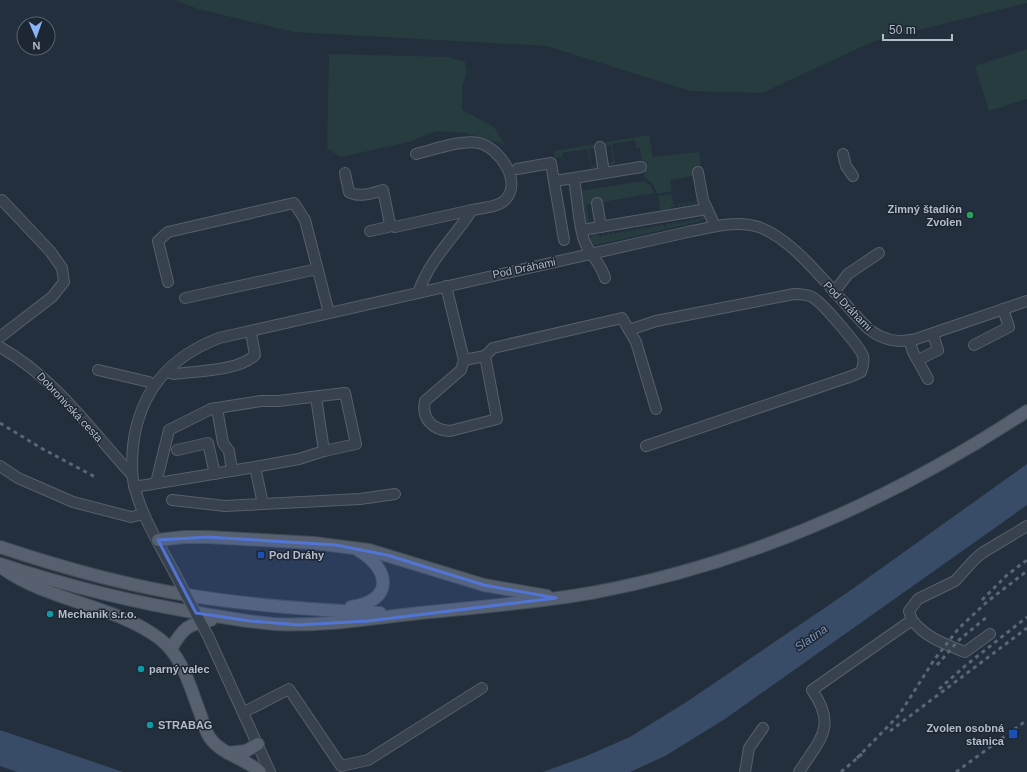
<svg xmlns="http://www.w3.org/2000/svg" width="1027" height="772" viewBox="0 0 1027 772" font-family="Helvetica,sans-serif">
	<rect width="100%" height="100%" fill="#242f3e"/>
	<g fill="#263c3f">
		<path d="M 175,0 L 1027,0 L 1027,3 L 874,41 L 762,93 L 690,91 L 547,46 L 294,32 L 198,9 Z"/>
		<path d="M 1027,49 L 1027,99 L 989,111 L 975,66 Z"/>
		<path d="M 329,54 L 448,57 L 465,62 L 467,72 L 462,86 L 462,110 L 494,127 L 505,145 L 466,133 L 436,131 L 409,142 L 341,157 L 327,148 Z"/>
		<path d="M 649,135 L 653,157 L 699,152 L 702,171 L 694,176 L 670,180 L 672,191 L 657,194 L 653,184 L 645,178 L 640,148 L 636,148 L 635,140 L 612,144 L 615,164 L 607,165 L 607,164 L 613,162 L 611,145 L 589,149 L 591,166 L 598,165 L 598,167 L 591,168 L 587,149 L 562,153 L 563,162 L 561,157 L 555,158 L 554,151 Z"/>
		<path d="M 643,181 L 650,185 L 654,193 L 586,205 L 589,222 L 595,221 L 595,223 L 587,224 L 580,191 Z"/>
		<path d="M 671,194 L 674,205 L 696,201 L 695,205 L 691,202 L 689,205 L 686,203 L 684,206 L 681,204 L 679,207 L 676,205 L 674,207 L 672,206 L 667,212 L 661,214 L 658,196 Z"/>
		<path d="M 702,215 L 704,216 L 705,218 L 701,221 L 597,245 L 594,245 L 590,241 L 591,236 L 595,233 L 601,237 L 603,234 L 606,236 L 608,233 L 611,235 L 613,232 L 616,234 L 618,232 L 620,234 L 622,231 L 625,233 L 627,230 L 630,232 L 632,229 L 635,231 L 637,228 L 640,230 L 642,227 L 645,229 L 647,227 L 650,229 L 652,226 L 654,228 L 656,225 L 659,227 L 661,224 L 665,227 L 668,223 L 671,225 L 673,222 L 676,224 L 678,221 L 680,224 L 682,221 L 685,223 L 687,220 L 690,222 L 692,219 L 695,221 L 697,218 L 700,220 Z"/>
	</g>
	<g fill="#394c67">
		<path d="M 1027,464 L 1027,505 L 725,719 L 665,756 L 630,772 L 543,772 L 584,757 L 630,737 L 688,701 L 851,590 Z"/>
		<path d="M 0,730 L 123,772 L 17,772 L 0,766 Z"/>
	</g>
	<g fill="none" stroke-linecap="round" stroke-linejoin="round">
		<g stroke="#565f6c" stroke-width="12">
			<g id="minor">
				<path d="M 600,147 L 604,173"/>
				<path d="M 416,154 C 433,150 462,139 479,143 C 499,148 522,180 506,199 C 500,207 481,208 472,210"/>
				<path d="M 843,154 L 846,166 L 853,176"/>
				<path d="M 517,169 L 551,163 L 554,181"/>
				<path d="M 698,172 L 703,200 L 715,226"/>
				<path d="M 345,173 L 349,192 C 359,198 373,193 383,190 L 390,224 L 395,227 L 472,210 C 452,241 431,257 418,293"/>
				<path d="M 597,203 L 601,227"/>
				<path d="M 582,230 L 707,209"/>
				<path d="M 370,231 L 392,226"/>
				<path d="M 564,240 L 554,181 L 574,178"/>
				<path d="M 605,278 C 601,262 587,253 583,237 C 578,218 577,197 574,178 L 641,167"/>
				<path d="M 168,282 L 158,241 L 168,232 L 294,203 L 305,220 L 329,313"/>
				<path d="M 446,286 L 464,360 L 461,370 L 425,401 C 421,419 433,430 450,431 L 497,419 L 485,356 L 464,360"/>
				<path d="M 834,292 L 848,274 L 879,253"/>
				<path d="M 185,298 L 317,269"/>
				<path d="M 629,330 L 656,321 L 794,294 C 800,294 806,294 812,297 C 821,301 860,347 863,356 C 864,361 863,367 861,372 L 852,376 L 646,446"/>
				<path d="M 0,337 L 52,297 L 64,282 L 62,268 L 50,251 L 2,200"/>
				<path d="M 909,340 L 913,352 L 928,379"/>
				<path d="M 974,345 L 1009,327 L 1003,309"/>
				<path d="M 0,347 C 54,377 91,430 132,475"/>
				<path d="M 485,356 L 493,348 L 622,318 L 636,342 L 656,409"/>
				<path d="M 918,360 L 938,350 L 933,334"/>
				<path d="M 98,370 L 149,382"/>
				<path d="M 166,372 L 174,374 C 197,371 239,371 255,355 L 252,338"/>
				<path d="M 217,408 L 223,443 L 229,451 L 232,471"/>
				<path d="M 177,450 L 208,443 L 215,474"/>
				<path d="M 0,466 L 18,478 L 73,502 L 131,517 L 144,514"/>
				<path d="M 156,483 L 169,430 L 211,409 L 261,401 L 278,401 L 345,393 L 356,444 L 324,451"/>
				<path d="M 134,487 L 249,468 L 299,459 L 324,451 L 316,397"/>
				<path d="M 172,500 L 225,506 L 263,504 L 255,467"/>
				<path d="M 263,504 L 360,499 L 395,494"/>
				<path d="M 175,574 C 161,547 143,519 135,489 C 131,475 132,460 133,446 C 139,393 169,357 219,338 L 692,231 C 713,227 734,221 755,226 C 790,235 826,284 851,310 C 859,319 868,331 880,336 C 892,342 904,342 916,339 L 1027,301"/>
				<path d="M 912,620 L 909,611 L 918,599 L 955,581 L 974,560 L 982,553 L 1027,526"/>
				<path d="M 208,636 L 270,772"/>
				<path d="M 244,712 L 289,689 L 341,766 L 368,760 L 482,688"/>
				<path d="M 745,772 L 749,748 L 763,728"/>
				<path d="M 799,772 C 819,740 838,727 812,690 L 912,620 C 926,638 945,644 965,652 L 990,634"/>
			</g>
		</g>
		<g stroke="#414a57" stroke-width="14">
			<g id="major">
				<path d="M 158,540 L 184,537 L 208,537 L 314,543 L 369,550 L 484,585 L 547,596"/>
				<path d="M 0,547 C 63,568 127,586 193,596 C 255,606 317,610 380,613"/>
				<path d="M 0,564 C 67,586 135,603 204,614 C 227,618 251,622 274,624 C 327,627 378,617 430,612 C 484,607 538,602 591,593 C 748,564 894,499 1027,411"/>
				<path d="M 1,567 C 46,601 116,605 160,639 C 183,657 190,687 200,713 C 203,721 205,731 210,738 C 222,755 245,758 260,772"/>
				<path d="M 351,607 C 394,601 391,569 358,550"/>
				<path d="M 171,649 C 183,628 188,624 211,620"/>
				<path d="M 228,753 L 246,751 L 258,744"/>
			</g>
		</g>
		<use href="#minor" stroke="#38414e" stroke-width="10"/>
		<use href="#major" stroke="#56606e" stroke-width="12"/>
		<g stroke="#5a6575" stroke-width="3" stroke-dasharray="4 4" stroke-linecap="butt">
			<path d="M 0,423 L 41,448 L 97,478"/>
			<path d="M 982,600 L 1007,575 L 1027,560"/>
			<path d="M 937,665 L 959,640 L 988,616"/>
			<path d="M 939,689 L 965,666 L 1027,617"/>
			<path d="M 890,731 L 1027,628"/>
			<path d="M 857,758 L 899,715 L 934,660 L 959,628 L 988,601 L 1027,571"/>
			<path d="M 841,772 L 862,754"/>
			<path d="M 956,772 L 1027,720"/>
		</g>
		<g stroke="#565f6c" stroke-width="12" stroke-linecap="butt">
			<path id="minor-bridge" d="M 175,574 L 208,636"/>
		</g>
		<use href="#minor-bridge" stroke="#38414e" stroke-width="10"/>
	</g>
	<path fill="#5274d3" fill-opacity="0.2" stroke="#5274d3" stroke-width="3" stroke-linejoin="round" d="M 208,537 L 336,545 L 387,555 L 484,585 L 556,598 L 368,621 L 298,625 L 250,621 L 196,613 L 158,540 Z"/>
	<circle fill="#2e9e5b" stroke="#1d2633" stroke-width="1.5" cx="970" cy="215" r="4"/>
	<g fill="#1a4fb4" stroke="#1d2633" stroke-width="1.5">
		<rect x="257" y="551" width="8" height="8" rx="2"/>
		<rect x="1008" y="729" width="10" height="10" rx="2"/>
	</g>
	<g fill="#0f9aa8" stroke="#1d2633" stroke-width="1.5">
		<circle cx="50" cy="614" r="4"/>
		<circle cx="141" cy="669" r="4"/>
		<circle cx="150" cy="725" r="4"/>
	</g>
	<g text-anchor="middle" dominant-baseline="central" stroke-width="3" stroke-linejoin="round" paint-order="stroke">
		<g font-size="11" font-weight="bold" fill="#b4bcc9" stroke="#1d2633" text-anchor="start">
			<text x="962" y="209" text-anchor="end">Zimný štadión<tspan x="962" dy="13">Zvolen</tspan></text>
			<text x="269" y="555">Pod Dráhy</text>
			<text x="58" y="614">Mechanik s.r.o.</text>
			<text x="149" y="669">parný valec</text>
			<text x="158" y="725">STRABAG</text>
			<text x="1004" y="728" text-anchor="end">Zvolen osobná<tspan x="1004" dy="13">stanica</tspan></text>
		</g>
		<g font-size="11" fill="#b4bcc9" stroke="#1d2633">
			<text transform="translate(524 268) rotate(-12)">Pod Dráhami</text>
			<text transform="translate(848 306) rotate(46)">Pod Dráhami</text>
			<text transform="translate(70 407) rotate(47)">Dobronivská cesta</text>
		</g>
		<g font-size="12" font-style="italic" fill="#7c92b1" stroke="#1d2633">
			<text transform="translate(811 638) rotate(-35)">Slatina</text>
		</g>
	</g>
	<g transform="translate(36 36) rotate(178)"><circle r="19" fill="#1d2633" stroke="#59626f"/>
	<path d="M0-3L7 15L0 10L-7 15Z" fill="#8ab4f8"/>
	<text y="-6" font-size="11" font-weight="bold" text-anchor="middle" fill="#b4bcc9">N</text>
	</g>
	<path d="M883 34v6h69v-6" fill="none" stroke="#b4bcc9" stroke-width="2"/>
	<text x="889" y="34" font-size="12" fill="#b4bcc9" stroke="#1d2633" stroke-width="3" paint-order="stroke">50 m</text>
</svg>
